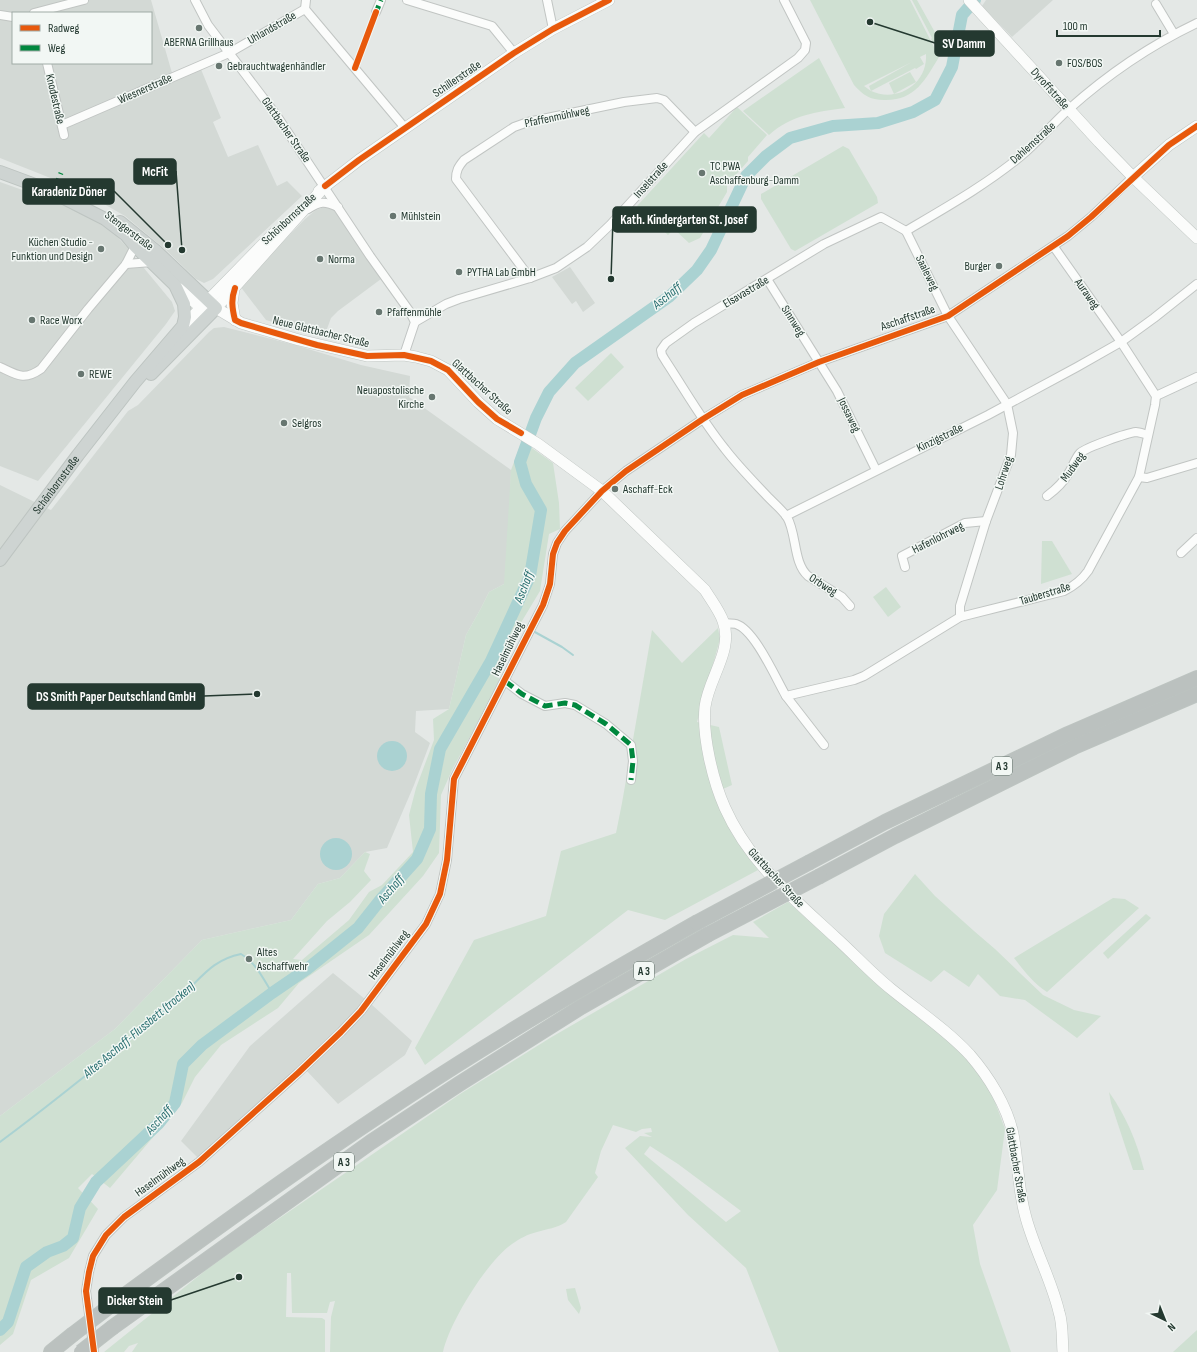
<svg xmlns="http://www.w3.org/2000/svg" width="1197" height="1352" viewBox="0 0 1197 1352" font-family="'Sofia Sans Condensed',sans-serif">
	<rect width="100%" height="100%" fill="#e4e8e6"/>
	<g fill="#d3d9d5" fill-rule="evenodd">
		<path d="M 0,0 L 151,0 L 172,73 L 198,62 L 221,118 L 213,122 L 228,157 L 258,145 L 277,186 L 287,181 L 302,196 L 213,279 L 204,283 L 196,279 L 166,250 L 125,216 L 90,196 L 53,179 L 0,158 ZM 13,13 L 151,13 L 151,63 L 13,63 Z"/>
		<path d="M 986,0 L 1053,0 L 1012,37 L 982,6 Z"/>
		<path d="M 0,182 L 73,208 L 112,231 L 124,244 L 172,302 L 175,311 L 166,324 L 38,481 L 0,466 Z"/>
		<path d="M 327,206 L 336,210 L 381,279 L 338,311 L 331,318 L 324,337 L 266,320 L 240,286 L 305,219 L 316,210 Z"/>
		<path d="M 570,267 L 595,303 L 583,312 L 576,301 L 572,304 L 552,277 Z"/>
		<path d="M 224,327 L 295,345 L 361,365 L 410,376 L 409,397 L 511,470 L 509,575 L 504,584 L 489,592 L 480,610 L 466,635 L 449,709 L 416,711 L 415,732 L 430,743 L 414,785 L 387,848 L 365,852 L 340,878 L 318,884 L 291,920 L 202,940 L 115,1029 L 0,1116 L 0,485 L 51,510 L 128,411 L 138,405 L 209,332 L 214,328 Z"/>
		<path d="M 333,973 L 371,1004 L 412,1041 L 405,1055 L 338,1104 L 306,1070 L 204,1164 L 181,1141 L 250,1046 Z"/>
	</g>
	<g fill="#cfe0d2" fill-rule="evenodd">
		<path d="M 810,0 L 910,0 L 939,57 C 925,80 915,101 884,100 C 870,100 863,95 854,85 ZM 926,54 C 928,84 897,103 871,91 L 915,68 L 916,69 L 924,64 L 920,57 ZM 912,62 L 869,86 L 871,91 L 864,86 Z"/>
		<path d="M 912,0 L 917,0 L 942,45 L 936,49 L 931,39 L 932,38 Z"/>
		<path d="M 819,58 L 845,108 C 816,112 791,115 769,135 L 743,111 Z"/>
		<path d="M 910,72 L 916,82 L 894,94 L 889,83 Z"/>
		<path d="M 737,107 L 767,135 L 748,157 L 748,161 L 727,185 L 727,192 L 700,238 L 689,243 L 674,229 L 668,235 L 637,206 L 704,133 L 709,138 Z"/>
		<path d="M 843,146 L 849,149 L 877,197 L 878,203 L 795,251 L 791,249 L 761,199 L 761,194 Z"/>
		<path d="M 611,353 L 624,367 L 588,401 L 575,388 Z"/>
		<path d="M 522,441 L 553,463 L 559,503 L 560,529 L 549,534 L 540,591 L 510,641 L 494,676 L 501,679 L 452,770 L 441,795 L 439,853 L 423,876 L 369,935 L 299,983 L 278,1008 L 221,1045 L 195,1077 L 182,1103 L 110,1188 L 92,1174 L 78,1188 L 98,1209 L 69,1258 L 31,1280 L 13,1334 L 0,1345 L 0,1116 L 115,1029 L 202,940 L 291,920 L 318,884 L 340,878 L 365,852 L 370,854 L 364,871 L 371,880 L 350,902 L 327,921 L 293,959 L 302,960 L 349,920 L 369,892 L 382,885 L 413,852 L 409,815 L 416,788 L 434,740 L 433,719 L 449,709 L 466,635 L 480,610 L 489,592 L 504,584 L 511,470 Z"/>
		<path d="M 1042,541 L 1052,541 L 1072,574 L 1041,584 Z"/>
		<path d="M 886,587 L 901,607 L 888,617 L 873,597 Z"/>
		<path d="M 718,628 L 720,639 L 697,722 L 719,727 L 732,785 L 714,793 L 732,834 L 758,870 L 665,920 L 628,910 L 425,1065 L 415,1048 L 474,940 L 546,916 L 561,851 L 616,833 L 622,803 L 652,630 L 682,663 Z"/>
		<path d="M 915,874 L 935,896 L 974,931 L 995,949 L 1043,995 L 1074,1010 L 1101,1016 L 1077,1038 L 1025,1000 L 1000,996 L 978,974 L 969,987 L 944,970 L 931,982 L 885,953 L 879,936 L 884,914 Z"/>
		<path d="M 1113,898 L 1125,899 L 1139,908 L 1047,992 C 1033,983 1024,971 1014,958 Z"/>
		<path d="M 788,902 L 868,974 L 975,1063 L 992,1094 L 1005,1129 L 997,1190 L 973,1225 L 980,1264 L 1011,1352 L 779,1352 L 746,1268 L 688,1215 L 625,1148 L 640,1136 L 652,1137 L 644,1133 L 652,1132 L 651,1128 L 642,1129 L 636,1132 L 613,1125 L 601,1151 L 595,1173 L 598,1177 L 566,1222 C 557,1228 547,1229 537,1232 C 528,1234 519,1239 512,1244 C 487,1261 449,1323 443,1352 L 330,1352 L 331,1317 L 335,1301 L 330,1302 L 327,1313 L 292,1313 L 291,1273 L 287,1273 L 286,1317 L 322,1318 L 325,1320 L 325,1352 L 132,1352 L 138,1343 L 129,1346 L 124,1352 L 104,1352 L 206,1270 L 245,1242 L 460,1094 L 550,1038 L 686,959 L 733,935 L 769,938 L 753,922 ZM 650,1146 L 678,1164 L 741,1211 L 726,1222 L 644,1154 Z"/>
		<path d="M 1146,914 L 1151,918 L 1108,959 L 1103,953 Z"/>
		<path d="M 1109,1092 C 1127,1118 1136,1140 1144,1170 L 1133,1170 L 1111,1103 Z"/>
		<path d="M 575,1288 L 581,1308 L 579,1314 L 568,1300 L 566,1289 Z"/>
		<path d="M 1197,1330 L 1197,1352 L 1173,1352 Z"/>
	</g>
	<g fill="#aad2d2">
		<circle cx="392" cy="756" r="15"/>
		<circle cx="336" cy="854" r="16"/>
	</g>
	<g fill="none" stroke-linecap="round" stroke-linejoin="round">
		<g stroke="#aad2d2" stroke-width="2">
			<path d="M 511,618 L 529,629"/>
			<path d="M 533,631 L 562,647 L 573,655"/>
			<path d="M 0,1142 C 47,1107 93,1070 138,1033 C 152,1021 167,1010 180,997 C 201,979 211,960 241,954 C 256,963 263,978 272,993"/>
		</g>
		<path stroke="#aad2d2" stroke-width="12" d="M 0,1330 L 8,1322 L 26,1267 L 47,1252 L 63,1246 L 73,1238 L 80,1208 L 96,1182 L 159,1123 L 175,1103 L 183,1064 L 202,1045 L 272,993 L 307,969 L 358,928 L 381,899 L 417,859 L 430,829 L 431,794 L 440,749 L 491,661 L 530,576 L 541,510 L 526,484 L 520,462 L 536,418 L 549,392 L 575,363 L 670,296 L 697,270 L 711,250 L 746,176 L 766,156 L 790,138 L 833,126 L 878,123 L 913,112 L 935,100 L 952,67 L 962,15 L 975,0"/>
		<g stroke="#c1c5c3" stroke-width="10">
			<g id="street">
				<path d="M 195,0 L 208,25 L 277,116 L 370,256 L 410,312 L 415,322 L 404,355"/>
				<path d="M 306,0 L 305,9 L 405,128"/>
				<path d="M 407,0 L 492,26 L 514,53"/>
				<path d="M 547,0 L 553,29"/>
				<path d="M 1156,4 L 1174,34"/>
				<path d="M 376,12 L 381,0"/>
				<path d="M 34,13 L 84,0"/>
				<path d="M 0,15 L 13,17"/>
				<path d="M 47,63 L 64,135"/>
				<path d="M 62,125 L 229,53 L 305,9"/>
				<path d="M 308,209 C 320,201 325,201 338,207"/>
				<path d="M 906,231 L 948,316 L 1007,404 L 1013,433 L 1011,455 L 986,521 L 960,606 L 960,617"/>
				<path d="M 906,231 C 945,208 986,185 1021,156 C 1038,142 1052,124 1069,109 C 1107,75 1151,45 1197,23"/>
				<path d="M 126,264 L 152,262"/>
				<path d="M 530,278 L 456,179 C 456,171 458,167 464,160 L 514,127 L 528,122 L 624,102 L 657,98 L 664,100 L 695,132"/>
				<path d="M 767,279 L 837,391 L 876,470"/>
				<path d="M 415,322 L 446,304 L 459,299 L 530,278 L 556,268 L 587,247 L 610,225 L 695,132 L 798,58 L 805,50 L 806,43 L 784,0"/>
				<path d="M 0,367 C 17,375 24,381 41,369 L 88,309 L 126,264 L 135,246"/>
				<path d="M 1156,396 L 1197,377"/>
				<path d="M 1139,477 L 1147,478 L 1197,463"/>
				<path d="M 1047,496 C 1055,490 1063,483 1068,474 C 1073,467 1075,458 1080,453 C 1087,447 1127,433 1136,432 C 1139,432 1144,434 1148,435"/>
				<path d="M 786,516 L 988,415 L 1077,367 L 1121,342 L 1154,318 L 1197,284"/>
				<path d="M 1181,553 L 1197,538"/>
				<path d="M 905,567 L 902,556 L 965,523 L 986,521"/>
				<path d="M 850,606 L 842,597 L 808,576 C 793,563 797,534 787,517 C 782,510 774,503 768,497 C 753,481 738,466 725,449 C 703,422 686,392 667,363 L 662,355 L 661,350 L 666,343 L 694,323 L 824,244 L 881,217 L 906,231"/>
				<path d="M 724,623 C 728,624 733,623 736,624 C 755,630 776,679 786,696"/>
				<path d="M 505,681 L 522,694 L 545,706 L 565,703 L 575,705 L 606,724 L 631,745 L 633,761 L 631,780"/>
				<path d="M 824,745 L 786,696 L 854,680 L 864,676 L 960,617 L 1064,591 C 1074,586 1081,581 1088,571 L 1139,477 L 1155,405 L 1156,396 L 1121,342 L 1054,247"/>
				<path d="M 94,1352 L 86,1291 L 89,1272 L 93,1256 L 106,1235 L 124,1217 L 199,1162 L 298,1073 L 341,1032 L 361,1011 L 426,924 L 440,894 L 447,860 L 454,779 L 543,605 L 550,584 L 553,554 L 557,543 L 565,531 L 602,491 L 626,471 L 703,419 L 742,395 L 819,362 L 948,316 L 1068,236 L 1091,217 L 1133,177"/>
			</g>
		</g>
		<g stroke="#c0c6c3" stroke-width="12">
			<g id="secondary">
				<path d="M 969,0 L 1099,142 L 1133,177 L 1197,238"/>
				<path d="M 1133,177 L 1169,145 L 1197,126"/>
				<path d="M 325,186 L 216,308 L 241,323 L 299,340 L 367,356 L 404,355 L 416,357 L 431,361 L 448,370 L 478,402 L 497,419 L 538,444 L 602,491 L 705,590 C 711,600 719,610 723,621 C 734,650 708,679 705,707 C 702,736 713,781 725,808 C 749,862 793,898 835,937 C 854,954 871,973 891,989 C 918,1011 947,1030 970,1055 C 989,1077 1007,1106 1013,1134 C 1018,1160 1018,1188 1025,1214 C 1033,1247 1051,1278 1059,1312 C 1063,1324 1062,1339 1063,1352"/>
				<path d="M 319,191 L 359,160 L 514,53 L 553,29 L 609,0"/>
				<path d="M 177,287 L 206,312"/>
				<path d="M 234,289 L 232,303 L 235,320"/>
				<path d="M 183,326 L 276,231"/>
			</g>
		</g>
		<g stroke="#bdc4c1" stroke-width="14">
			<g id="primary">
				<path d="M 0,172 L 54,192"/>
				<path d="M 120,222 L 157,252 L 216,308 L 151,374"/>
				<path id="s1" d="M 0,560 L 78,455 L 135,382 L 183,326 L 185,317 L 184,304 L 175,285 L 135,246 L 126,235 L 105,219 L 48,190"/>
			</g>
		</g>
		<g stroke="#bdc4c1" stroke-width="16">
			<g id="highway">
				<path d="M 810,862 L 885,822 L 1068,734 L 1197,678"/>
				<path d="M 820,876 L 895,836 L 1074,747 L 1197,694"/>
				<path d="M 110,1306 C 239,1211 370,1117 508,1033 C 569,995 633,959 696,923"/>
				<path d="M 113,1327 L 371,1142 L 459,1084 L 581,1007 L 707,935"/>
				<path d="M 51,1352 L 72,1335"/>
			</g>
		</g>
		<use href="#street" stroke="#fbfcfb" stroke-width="8"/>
		<use href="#secondary" stroke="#fbfcfb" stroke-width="11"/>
		<use href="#primary" stroke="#ced4d2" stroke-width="12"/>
		<use href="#highway" stroke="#bbc1bf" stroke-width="14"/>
		<g stroke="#bdc4c1" stroke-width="16" stroke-linecap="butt">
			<g id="highway-bridge">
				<path d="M 696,923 L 810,862"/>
				<path d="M 707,935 L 820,876"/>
				<path d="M 72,1335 L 110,1306"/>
				<path d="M 81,1352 L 113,1327"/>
			</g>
		</g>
		<use href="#highway-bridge" stroke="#bbc1bf" stroke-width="14"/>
		<g stroke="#00873e" stroke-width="5" stroke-dasharray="10 5" stroke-linecap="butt">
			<path d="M 375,15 L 381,0"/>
			<path d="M 55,188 L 61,173"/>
			<path d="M 505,681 L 522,694 L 545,706 L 565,703 L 575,705 L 606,724 L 631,745 L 633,761 L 631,780"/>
		</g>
		<g stroke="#f2f7f4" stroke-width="8">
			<g id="cycleway">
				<path d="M 355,68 L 376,12"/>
				<path d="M 325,186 L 359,160 L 514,53 L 553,29 L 609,0"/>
				<path d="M 235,288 C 231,299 232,308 235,320 L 241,323 L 317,345 L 367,356 L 404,355 L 431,361 L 448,370 L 478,402 L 497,419 L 521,433"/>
				<path d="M 94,1352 L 86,1291 L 89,1272 L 93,1256 L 106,1235 L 124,1217 L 199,1162 L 298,1073 L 341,1032 L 361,1011 L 426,924 L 440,894 L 447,860 L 454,779 L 543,605 L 550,584 L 553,554 L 557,543 L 565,531 L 602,491 L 626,471 L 703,419 L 742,395 L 819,362 L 948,316 L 1068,236 L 1091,217 L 1169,145 L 1197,126"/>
			</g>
		</g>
		<use href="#cycleway" stroke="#e8590c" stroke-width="6"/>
	</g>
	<g fill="#677670" stroke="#f2f7f4" stroke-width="1.5">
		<circle cx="199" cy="28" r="4"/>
		<circle cx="1059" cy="63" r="4"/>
		<circle cx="219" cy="66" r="4"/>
		<circle cx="702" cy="173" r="4"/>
		<circle cx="393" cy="216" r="4"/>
		<circle cx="101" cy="249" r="4"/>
		<circle cx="320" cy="259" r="4"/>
		<circle cx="999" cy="266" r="4"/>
		<circle cx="459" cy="272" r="4"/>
		<circle cx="379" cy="312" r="4"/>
		<circle cx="32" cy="320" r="4"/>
		<circle cx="81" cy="374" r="4"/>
		<circle cx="432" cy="397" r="4"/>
		<circle cx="284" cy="423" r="4"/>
		<circle cx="615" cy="489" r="4"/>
		<circle cx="249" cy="959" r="4"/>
	</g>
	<g text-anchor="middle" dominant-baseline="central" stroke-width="3" stroke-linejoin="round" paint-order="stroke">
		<g fill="#f2f7f4" stroke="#62726b" stroke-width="1">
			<rect x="992" y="757" width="20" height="18" rx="3"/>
			<rect x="634" y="962" width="20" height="18" rx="3"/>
			<rect x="334" y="1153" width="20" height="18" rx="3"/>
		</g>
		<g font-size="11" font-weight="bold" fill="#243930">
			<text x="1002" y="766">A 3</text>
			<text x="644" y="971">A 3</text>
			<text x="344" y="1162">A 3</text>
		</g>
		<g font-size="12" fill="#243930" stroke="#f2f7f4">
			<text transform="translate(272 28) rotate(-30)">Uhlandstraße</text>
			<text transform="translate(457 79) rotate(-34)">Schillerstraße</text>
			<text transform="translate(145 89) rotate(-24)">Wiesnerstraße</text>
			<text transform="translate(1050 89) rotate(48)">Dyroffstraße</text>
			<text transform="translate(55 99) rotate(77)">Knodestraße</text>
			<text transform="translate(557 117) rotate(-12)">Pfaffenmühlweg</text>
			<text transform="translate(286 130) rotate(55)">Glattbacher Straße</text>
			<text transform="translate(1033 143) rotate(-42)">Dahlemstraße</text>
			<text transform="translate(651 180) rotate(-48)">Inselstraße</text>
			<text transform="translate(289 219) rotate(-43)">Schönbornstraße</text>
			<text transform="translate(129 231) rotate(37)">Stengerstraße</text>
			<text transform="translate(927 273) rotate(64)">Saaleweg</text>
			<text transform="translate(746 292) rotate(-31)">Elsavastraße</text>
			<text transform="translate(1087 294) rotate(55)">Auraweg</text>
			<text transform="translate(908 318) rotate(-19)">Aschaffstraße</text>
			<text transform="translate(793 321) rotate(58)">Sinnweg</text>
			<text transform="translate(321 332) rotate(14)">Neue Glattbacher Straße</text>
			<text transform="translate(482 387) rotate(42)">Glattbacher Straße</text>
			<text transform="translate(849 415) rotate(64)">Jossaweg</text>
			<text transform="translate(940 438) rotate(-26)">Kinzigstraße</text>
			<text transform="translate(1073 467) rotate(-54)">Mudweg</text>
			<text transform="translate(1004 473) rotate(-72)">Lohrweg</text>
			<text stroke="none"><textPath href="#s1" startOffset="94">Schönbornstraße</textPath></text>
			<text transform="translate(938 538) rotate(-27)">Hafenlohrweg</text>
			<text transform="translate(823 585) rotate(32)">Orbweg</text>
			<text transform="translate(1045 594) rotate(-17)">Tauberstraße</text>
			<text transform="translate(508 649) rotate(-64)">Haselmühlweg</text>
			<text transform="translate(776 878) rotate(47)">Glattbacher Straße</text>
			<text transform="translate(389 955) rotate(-53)">Haselmühlweg</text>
			<text transform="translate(1016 1165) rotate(80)">Glattbacher Straße</text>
			<text transform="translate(160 1177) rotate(-36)">Haselmühlweg</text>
		</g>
		<g font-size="12" fill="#243930" stroke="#f2f7f4" text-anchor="start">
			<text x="199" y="42" text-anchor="middle">ABERNA Grillhaus</text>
			<text x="1067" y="63">FOS/BOS</text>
			<text x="227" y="66">Gebrauchtwagenhändler</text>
			<text x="710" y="166">TC PWA<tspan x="710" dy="14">Aschaffenburg-Damm</tspan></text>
			<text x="401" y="216">Mühlstein</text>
			<text x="93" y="242" text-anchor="end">Küchen Studio -<tspan x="93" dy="14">Funktion und Design</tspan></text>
			<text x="328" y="259">Norma</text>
			<text x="991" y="266" text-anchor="end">Burger</text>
			<text x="467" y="272">PYTHA Lab GmbH</text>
			<text x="387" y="312">Pfaffenmühle</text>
			<text x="40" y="320">Race Worx</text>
			<text x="89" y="374">REWE</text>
			<text x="424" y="390" text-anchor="end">Neuapostolische<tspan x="424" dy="14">Kirche</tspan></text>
			<text x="292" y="423">Selgros</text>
			<text x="623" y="489">Aschaff-Eck</text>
			<text x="257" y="952">Altes<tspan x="257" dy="14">Aschaffwehr</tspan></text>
		</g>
		<g font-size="13" font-style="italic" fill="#266d6e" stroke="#f2f7f4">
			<text transform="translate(667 296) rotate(-39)">Aschaff</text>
			<text transform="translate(524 587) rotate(-69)">Aschaff</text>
			<text transform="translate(391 889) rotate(-50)">Aschaff</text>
			<text transform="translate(139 1030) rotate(-40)">Altes Aschaff-Flussbett (trocken)</text>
			<text transform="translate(159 1120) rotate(-48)">Aschaff</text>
		</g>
	</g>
	<path fill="none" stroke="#243930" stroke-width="1.5" d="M870 22L935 43M182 250L176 171M168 245L114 191M611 279L613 219M257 694L204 696M239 1277L171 1300"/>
	<g fill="#243930" stroke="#f2f7f4" stroke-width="1.5">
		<circle cx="870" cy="22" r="4"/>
		<circle cx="182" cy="250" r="4"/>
		<circle cx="168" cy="245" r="4"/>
		<circle cx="611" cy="279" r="4"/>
		<circle cx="257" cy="694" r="4"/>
		<circle cx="239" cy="1277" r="4"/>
	</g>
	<g fill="#243930" stroke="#243930" stroke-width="1.5">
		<rect x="935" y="31" width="59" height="25" rx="4"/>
		<rect x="134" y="159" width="42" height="25" rx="4"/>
		<rect x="23" y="179" width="91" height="25" rx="4"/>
		<rect x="613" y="207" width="143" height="25" rx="4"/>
		<rect x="28" y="684" width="176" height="25" rx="4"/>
		<rect x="99" y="1288" width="72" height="25" rx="4"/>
	</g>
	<g font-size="13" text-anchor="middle" font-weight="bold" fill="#fff">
		<text x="964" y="48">SV Damm</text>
		<text x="155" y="176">McFit</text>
		<text x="69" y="196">Karadeniz Döner</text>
		<text x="684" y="224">Kath. Kindergarten St. Josef</text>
		<text x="116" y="701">DS Smith Paper Deutschland GmbH</text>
		<text x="135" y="1305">Dicker Stein</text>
	</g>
	<rect x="12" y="12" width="140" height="52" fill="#f2f7f4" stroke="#a0aba6"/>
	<rect x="20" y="25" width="20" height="6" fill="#e8590c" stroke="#a0aba6"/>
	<text x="48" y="32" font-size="12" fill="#243930">Radweg</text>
	<rect x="20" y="45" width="20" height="6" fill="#00873e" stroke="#a0aba6"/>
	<text x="48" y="52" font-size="12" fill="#243930">Weg</text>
	<g transform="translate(1165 1320) rotate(137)" stroke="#f2f7f4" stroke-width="3" paint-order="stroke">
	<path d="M0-3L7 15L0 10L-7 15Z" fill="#243930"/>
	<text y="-6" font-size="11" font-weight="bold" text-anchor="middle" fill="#243930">N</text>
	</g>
	<path d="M1057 30v6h103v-6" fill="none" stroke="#243930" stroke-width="2"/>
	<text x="1063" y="30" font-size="12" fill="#243930" stroke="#f2f7f4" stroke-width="3" paint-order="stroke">100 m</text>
</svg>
